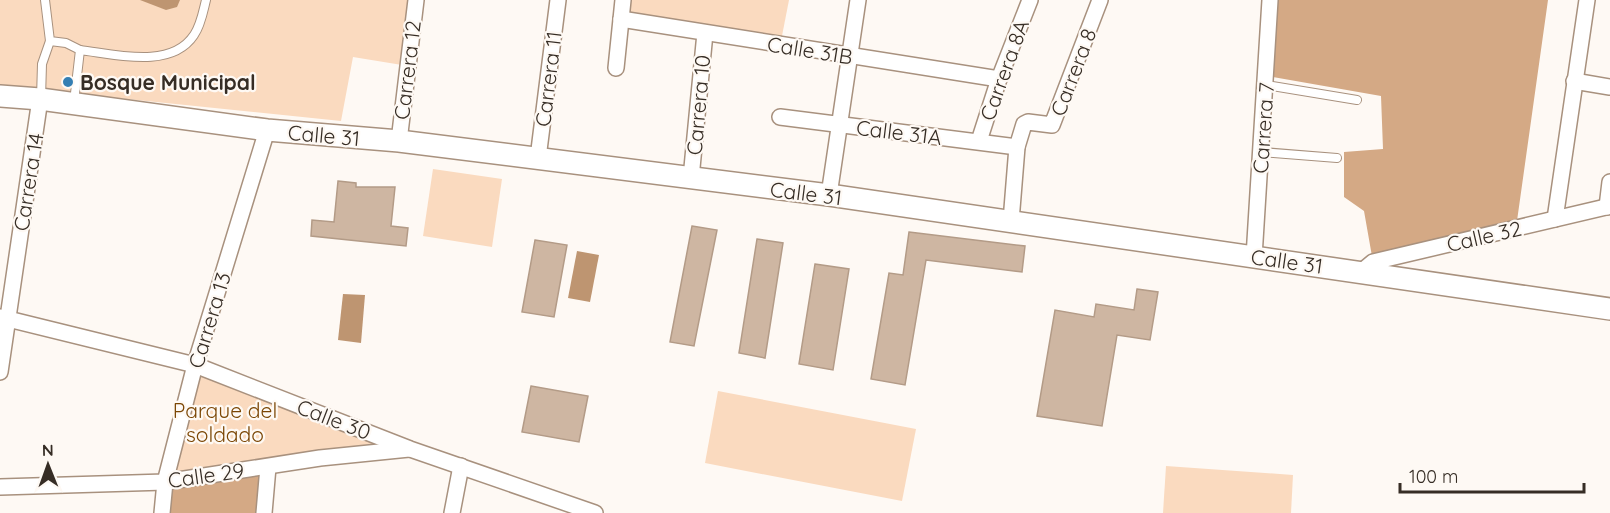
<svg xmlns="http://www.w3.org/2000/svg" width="1610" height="513" viewBox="0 0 1610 513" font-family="Quicksand,sans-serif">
	<rect width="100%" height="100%" fill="#fef9f4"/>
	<g fill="#fadabf">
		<path d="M 0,0 L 409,0 L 402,65 L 353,57 L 341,121 L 0,86 Z"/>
		<path d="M 630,0 L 789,0 L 781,41 L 628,15 Z"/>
		<path d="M 433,169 L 502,179 L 492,247 L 423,236 Z"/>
		<path d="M 195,365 L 393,441 L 168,474 Z"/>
		<path d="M 718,391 L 916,429 L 902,501 L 705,463 Z"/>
		<path d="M 1166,466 L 1293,475 L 1291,513 L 1163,513 Z"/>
	</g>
	<g fill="#d4a985">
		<path d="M 1270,0 L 1548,0 L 1516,228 L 1373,262 L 1364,211 L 1344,197 L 1344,152 L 1383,149 L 1381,96 L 1267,76 Z"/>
		<path d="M 268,467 L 264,513 L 162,513 L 165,482 Z"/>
	</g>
	<g fill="#be9571">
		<path d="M 140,0 L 180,0 L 177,7 L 166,10 Z"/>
		<path d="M 577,251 L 599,255 L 590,302 L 568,298 Z"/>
		<path d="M 343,294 L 365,295 L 361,343 L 338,340 Z"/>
	</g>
	<g fill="#ceb6a2" stroke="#b39b87" stroke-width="1.5">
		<path d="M 338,181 L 356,183 L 356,187 L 395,187 L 391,226 L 408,228 L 406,246 L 311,236 L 312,220 L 334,222 Z"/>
		<path d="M 692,226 L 717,230 L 694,346 L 670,342 Z"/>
		<path d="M 909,232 L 1025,246 L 1022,272 L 926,260 L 905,385 L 871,379 L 889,273 L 903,275 Z"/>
		<path d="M 757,239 L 783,243 L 765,358 L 739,353 Z"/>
		<path d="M 535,240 L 567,245 L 554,317 L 522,312 Z"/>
		<path d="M 815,264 L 849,269 L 833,370 L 799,364 Z"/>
		<path d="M 1137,289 L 1158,292 L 1150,340 L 1117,335 L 1102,426 L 1037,416 L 1055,310 L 1094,317 L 1096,304 L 1134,310 Z"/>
		<path d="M 531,386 L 588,396 L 579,442 L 522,432 Z"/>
	</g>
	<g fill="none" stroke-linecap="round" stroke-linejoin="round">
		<g stroke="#a8917e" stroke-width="10">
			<g id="lane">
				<path d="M 45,0 L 50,41 L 66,43 L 80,50 L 74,102"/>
				<path d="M 80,50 C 114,54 171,70 194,35 C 201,25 203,12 206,0"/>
				<path d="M 1266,85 L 1357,100"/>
				<path d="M 41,98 L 42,64 L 50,41"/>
				<path d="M 1262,152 L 1337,158"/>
			</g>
		</g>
		<g stroke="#a8917e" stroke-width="18">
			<g id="street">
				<path d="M 621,19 L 999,79"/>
				<path d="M 616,68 L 623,0"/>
				<path d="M 1574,81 L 1610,87"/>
				<path d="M 780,117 L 1017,147"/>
				<path d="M 399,141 L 416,0"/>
				<path d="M 979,141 L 999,79 L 1030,0"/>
				<path d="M 538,158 L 558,0"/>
				<path d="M 691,178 L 705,33"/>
				<path d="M 829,195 L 858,0"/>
				<path d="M 1607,207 L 1610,182"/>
				<path d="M 1555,219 L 1587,0"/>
				<path d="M 1011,221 L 1017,147 L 1024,124 L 1028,122 L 1052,125 L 1100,0"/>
				<path d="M 1254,257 L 1270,0"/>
				<path d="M 1361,272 L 1373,262 L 1610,206"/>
				<path d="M 0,317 L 195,365 L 410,449 L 595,513"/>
				<path d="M 0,372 L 40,99"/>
				<path d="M 0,487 L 165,482 L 320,458 L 409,449"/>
				<path d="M 162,513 L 165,482 L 195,365 L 267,130"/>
				<path d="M 264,513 L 268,467"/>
				<path d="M 452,513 L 461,466"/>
			</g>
		</g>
		<g stroke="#a8917e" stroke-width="24">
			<path id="secondary" d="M 0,96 L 40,99 L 267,130 L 399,141 L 829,195 L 1610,309"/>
		</g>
		<use href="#lane" stroke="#fff" stroke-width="8"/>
		<use href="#street" stroke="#fff" stroke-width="15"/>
		<use href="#secondary" stroke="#fff" stroke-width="21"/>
	</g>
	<circle fill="#357fb3" stroke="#fef9f4" stroke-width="2" cx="68" cy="82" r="6"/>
	<g text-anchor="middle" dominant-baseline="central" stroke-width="4.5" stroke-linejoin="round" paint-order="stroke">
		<g font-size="21" fill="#362d25" stroke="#fef9f4">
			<text transform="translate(810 50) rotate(9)">Calle 31B</text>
			<text transform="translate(407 70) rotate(-83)">Carrera 12</text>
			<text transform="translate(1004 70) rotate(-70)">Carrera 8A</text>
			<text transform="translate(1073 72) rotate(-69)">Carrera 8</text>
			<text transform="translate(548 79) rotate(-83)">Carrera 11</text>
			<text transform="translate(698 105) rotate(-85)">Carrera 10</text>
			<text transform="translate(1263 128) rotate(-86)">Carrera 7</text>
			<text transform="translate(899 132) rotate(7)">Calle 31A</text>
			<text transform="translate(324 135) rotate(5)">Calle 31</text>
			<text transform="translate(28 182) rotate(-81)">Carrera 14</text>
			<text transform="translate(806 193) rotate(7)">Calle 31</text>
			<text transform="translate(1484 236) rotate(-13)">Calle 32</text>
			<text transform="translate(1287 261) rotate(8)">Calle 31</text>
			<text transform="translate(209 320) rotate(-73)">Carrera 13</text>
			<text transform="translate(334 419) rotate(21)">Calle 30</text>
			<text transform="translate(206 475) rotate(-8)">Calle 29</text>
		</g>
		<g font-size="21" font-weight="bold" fill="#362d25" stroke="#fef9f4" text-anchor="start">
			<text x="80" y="82">Bosque Municipal</text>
		</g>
		<g font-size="21" fill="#7b4604" stroke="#fef9f4">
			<text x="225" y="410">Parque del<tspan x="225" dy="24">soldado</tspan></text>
		</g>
	</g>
	<g transform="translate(48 465) rotate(359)" stroke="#fef9f4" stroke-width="4.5" paint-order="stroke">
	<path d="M0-4.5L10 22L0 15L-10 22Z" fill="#362d25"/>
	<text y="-9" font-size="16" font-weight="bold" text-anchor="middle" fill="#362d25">N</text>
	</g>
	<path d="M1400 483v9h184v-9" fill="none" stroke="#362d25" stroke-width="3"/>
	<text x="1409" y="483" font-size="18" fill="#362d25" stroke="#fef9f4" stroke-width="4.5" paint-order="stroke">100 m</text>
</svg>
